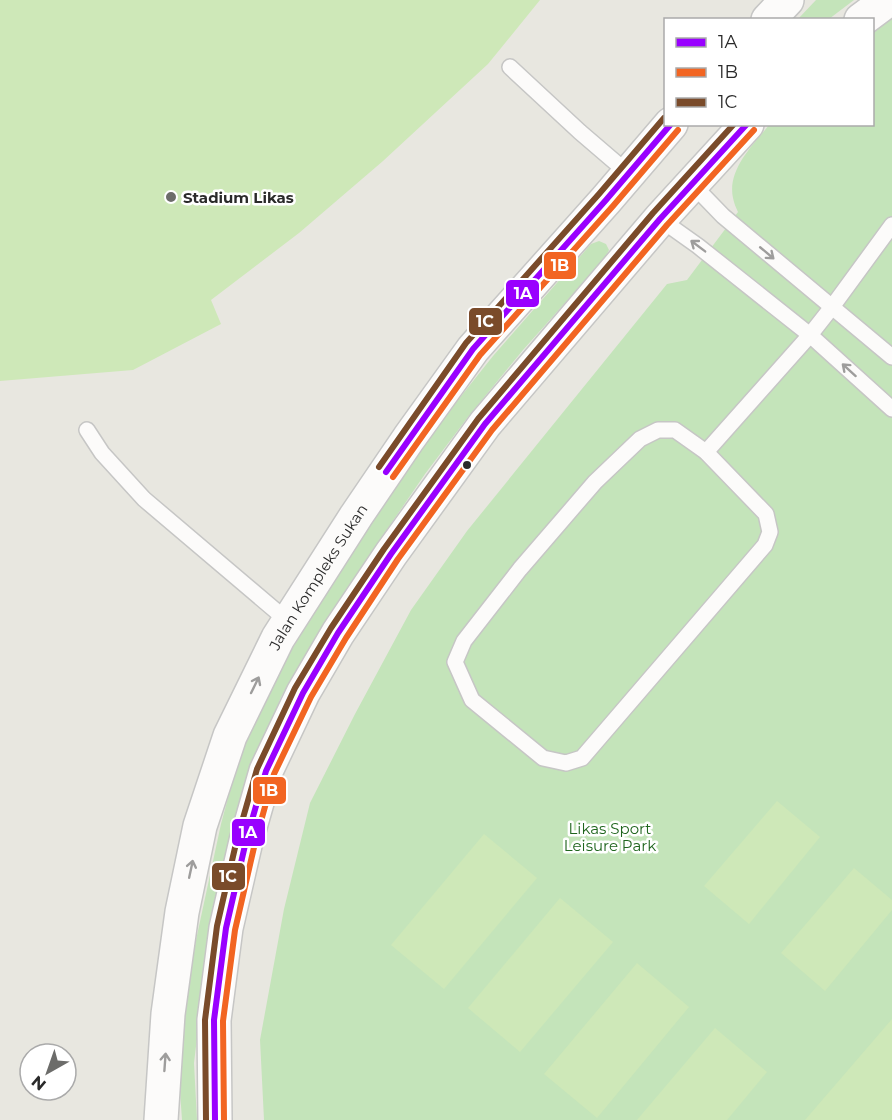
<svg xmlns="http://www.w3.org/2000/svg" width="892" height="1120" viewBox="0 0 892 1120" font-family="Montserrat,sans-serif">
	<rect width="100%" height="100%" fill="#e8e7e0"/>
	<g fill="#c4e4ba">
		<path d="M 816,0 L 854,0 L 829,19 L 798,19 Z"/>
		<path d="M 892,15 L 892,1120 L 264,1120 L 260,1040 L 284,909 L 310,803 L 355,714 L 411,610 L 467,531 L 667,284 L 687,280 L 738,212 C 736,208 734,203 733,198 C 727,170 753,145 769,125 L 872,124 L 873,30 Z"/>
		<path d="M 599,241 L 606,244 L 609,250 L 605,258 L 523,350 L 468,417 L 425,474 L 371,553 L 324,625 L 281,697 L 258,756 L 200,1013 L 194,1063 L 197,1120 L 182,1120 L 179,1077 L 180,1040 L 196,940 L 221,824 L 236,768 L 250,727 L 267,690 L 314,613 L 376,516 L 405,472 L 454,405 L 493,356 L 591,244 Z"/>
	</g>
	<g fill="#cee8b8">
		<path d="M 0,0 L 540,0 L 488,64 L 383,161 L 299,233 L 211,300 L 221,324 L 133,370 L 0,381 Z"/>
		<path d="M 777,801 L 820,837 L 749,924 L 704,886 Z"/>
		<path d="M 484,834 L 537,878 L 444,989 L 391,945 Z"/>
		<path d="M 854,868 L 892,900 L 892,910 L 825,991 L 781,953 Z"/>
		<path d="M 560,898 L 613,942 L 520,1052 L 468,1008 Z"/>
		<path d="M 637,963 L 689,1007 L 597,1118 L 544,1074 Z"/>
		<path d="M 892,1019 L 892,1120 L 805,1120 Z"/>
		<path d="M 715,1028 L 767,1072 L 727,1120 L 637,1120 Z"/>
	</g>
	<g fill="none" stroke-linecap="round" stroke-linejoin="round">
		<g stroke="#c6c6c5" stroke-width="18">
			<g id="service">
				<path d="M 510,67 L 580,132 L 629,174"/>
				<path d="M 693,185 L 723,216 L 892,357"/>
				<path d="M 660,219 L 698,246 L 810,335 L 892,409"/>
				<path d="M 87,430 L 102,453 L 144,499 L 289,622"/>
				<path d="M 658,430 L 675,430 L 706,452 L 766,514 L 770,532 L 765,545 L 582,758 L 566,763 L 543,758 L 472,700 L 455,662 L 464,641 L 520,569 L 595,482 L 640,439 Z"/>
				<path d="M 706,452 L 810,335 L 832,307 L 892,225"/>
			</g>
		</g>
		<g stroke="#c6c6c5" stroke-width="36">
			<g id="secondary">
				<path d="M 768,20 L 787,0"/>
				<path d="M 861,20 L 888,0"/>
				<path id="s1" d="M 161,1120 L 168,1014 L 182,912 L 200,826 L 230,736 L 278,638 L 356,516 L 409,438 L 473,349 L 606,200 L 671,124"/>
				<path d="M 215,1120 L 214,1020 L 226,928 L 246,841 L 266,771 L 303,693 L 338,633 L 391,554 L 485,424 L 660,219 L 747,124"/>
			</g>
		</g>
		<use href="#service" stroke="#fcfbfa" stroke-width="15"/>
		<use href="#secondary" stroke="#fcfbfa" stroke-width="33"/>
		<g stroke="#fff" stroke-width="10">
			<g id="bus-1">
				<path d="M 386,472 L 473,349 L 606,200 L 671,124"/>
				<path d="M 215,1120 L 214,1020 L 226,928 L 246,841 L 266,771 L 303,693 L 338,633 L 391,554 L 485,424 L 660,219 L 747,124"/>
			</g>
		</g>
		<g stroke="#fff" stroke-width="10">
			<g id="bus-2">
				<path d="M 393,477 L 480,355 L 613,206 L 678,130"/>
				<path d="M 224,1120 L 223,1021 L 235,930 L 255,843 L 274,774 L 311,697 L 346,638 L 398,559 L 492,430 L 667,225 L 754,130"/>
			</g>
		</g>
		<g stroke="#fff" stroke-width="10">
			<g id="bus-3">
				<path d="M 379,467 L 466,343 L 599,194 L 664,118"/>
				<path d="M 206,1120 L 205,1020 L 217,926 L 237,839 L 257,769 L 295,688 L 331,628 L 384,549 L 478,419 L 653,213 L 734,124"/>
			</g>
		</g>
		<use href="#bus-1" stroke="#90f" stroke-width="6"/>
		<use href="#bus-2" stroke="#f26522" stroke-width="6"/>
		<use href="#bus-3" stroke="#7a4b2a" stroke-width="6"/>
	</g>
	<defs><path id="oneway-shaft" d="M-6 0H5M1.5-3L5.5 0L1.5 3" fill="none" stroke-width="1.6" stroke-linecap="round" stroke-linejoin="round" transform="scale(1.5)"/></defs>
	<g stroke="#9e9d9c">
		<use href="#oneway-shaft" transform="translate(698 246) rotate(-143)"/>
		<use href="#oneway-shaft" transform="translate(767 253) rotate(40)"/>
		<use href="#oneway-shaft" transform="translate(849 370) rotate(-138)"/>
		<use href="#oneway-shaft" transform="translate(255 685) rotate(-64)"/>
		<use href="#oneway-shaft" transform="translate(191 869) rotate(-78)"/>
		<use href="#oneway-shaft" transform="translate(165 1062) rotate(-86)"/>
	</g>
	<circle fill="#6c6c6a" stroke="#fff" stroke-width="2" cx="171" cy="197" r="6"/>
	<circle fill="#2a2a2a" stroke="#fff" stroke-width="2" cx="467" cy="465" r="5"/>
	<g text-anchor="middle" dominant-baseline="central" stroke-width="5" stroke-linejoin="round" paint-order="stroke">
		<g font-size="15" font-weight="bold" fill="#2a2a2a" stroke="#fff" text-anchor="start">
			<text x="183" y="197">Stadium Likas</text>
		</g>
		<g font-size="15" fill="#2a2a2a" stroke="#fff">
			<text stroke="none"><textPath href="#s1" startOffset="574">Jalan Kompleks Sukan</textPath></text>
		</g>
		<g font-size="15" fill="#1f651d" stroke="#fff">
			<text x="610" y="828">Likas Sport<tspan x="610" dy="17">Leisure Park</tspan></text>
		</g>
	</g>
	<g stroke="#fff" stroke-width="2">
		<rect x="543" y="251" width="34" height="29" rx="6" fill="#f26522"/>
		<rect x="505" y="279" width="35" height="29" rx="6" fill="#90f"/>
		<rect x="468" y="307" width="35" height="29" rx="6" fill="#7a4b2a"/>
		<rect x="252" y="776" width="35" height="29" rx="6" fill="#f26522"/>
		<rect x="231" y="818" width="35" height="29" rx="6" fill="#90f"/>
		<rect x="211" y="862" width="35" height="29" rx="6" fill="#7a4b2a"/>
	</g>
	<g font-size="16" text-anchor="middle" font-weight="bold" fill="#fff">
		<text x="560" y="271">1B</text>
		<text x="523" y="299">1A</text>
		<text x="485" y="327">1C</text>
		<text x="269" y="796">1B</text>
		<text x="248" y="838">1A</text>
		<text x="228" y="882">1C</text>
	</g>
	<rect x="664" y="18" width="210" height="108" fill="#ffffff" stroke="#aaaaaa" stroke-width="1.5"/>
	<rect x="676" y="38" width="30" height="9" fill="#9900ff" stroke="#aaaaaa" stroke-width="1.5"/>
	<text x="718" y="48" font-size="18" fill="#2a2a2a">1A</text>
	<rect x="676" y="68" width="30" height="9" fill="#f26522" stroke="#aaaaaa" stroke-width="1.5"/>
	<text x="718" y="78" font-size="18" fill="#2a2a2a">1B</text>
	<rect x="676" y="98" width="30" height="9" fill="#7a4b2a" stroke="#aaaaaa" stroke-width="1.5"/>
	<text x="718" y="108" font-size="18" fill="#2a2a2a">1C</text>
	<g transform="translate(48 1072) rotate(220)"><circle r="28" fill="#ffffff" stroke="#aaaaaa" stroke-width="1.5"/>
	<path d="M0-4.5L10 22L0 15L-10 22Z" fill="#6c6c6a"/>
	<text y="-9" font-size="16" font-weight="bold" text-anchor="middle" fill="#2a2a2a">N</text>
	</g>
</svg>
